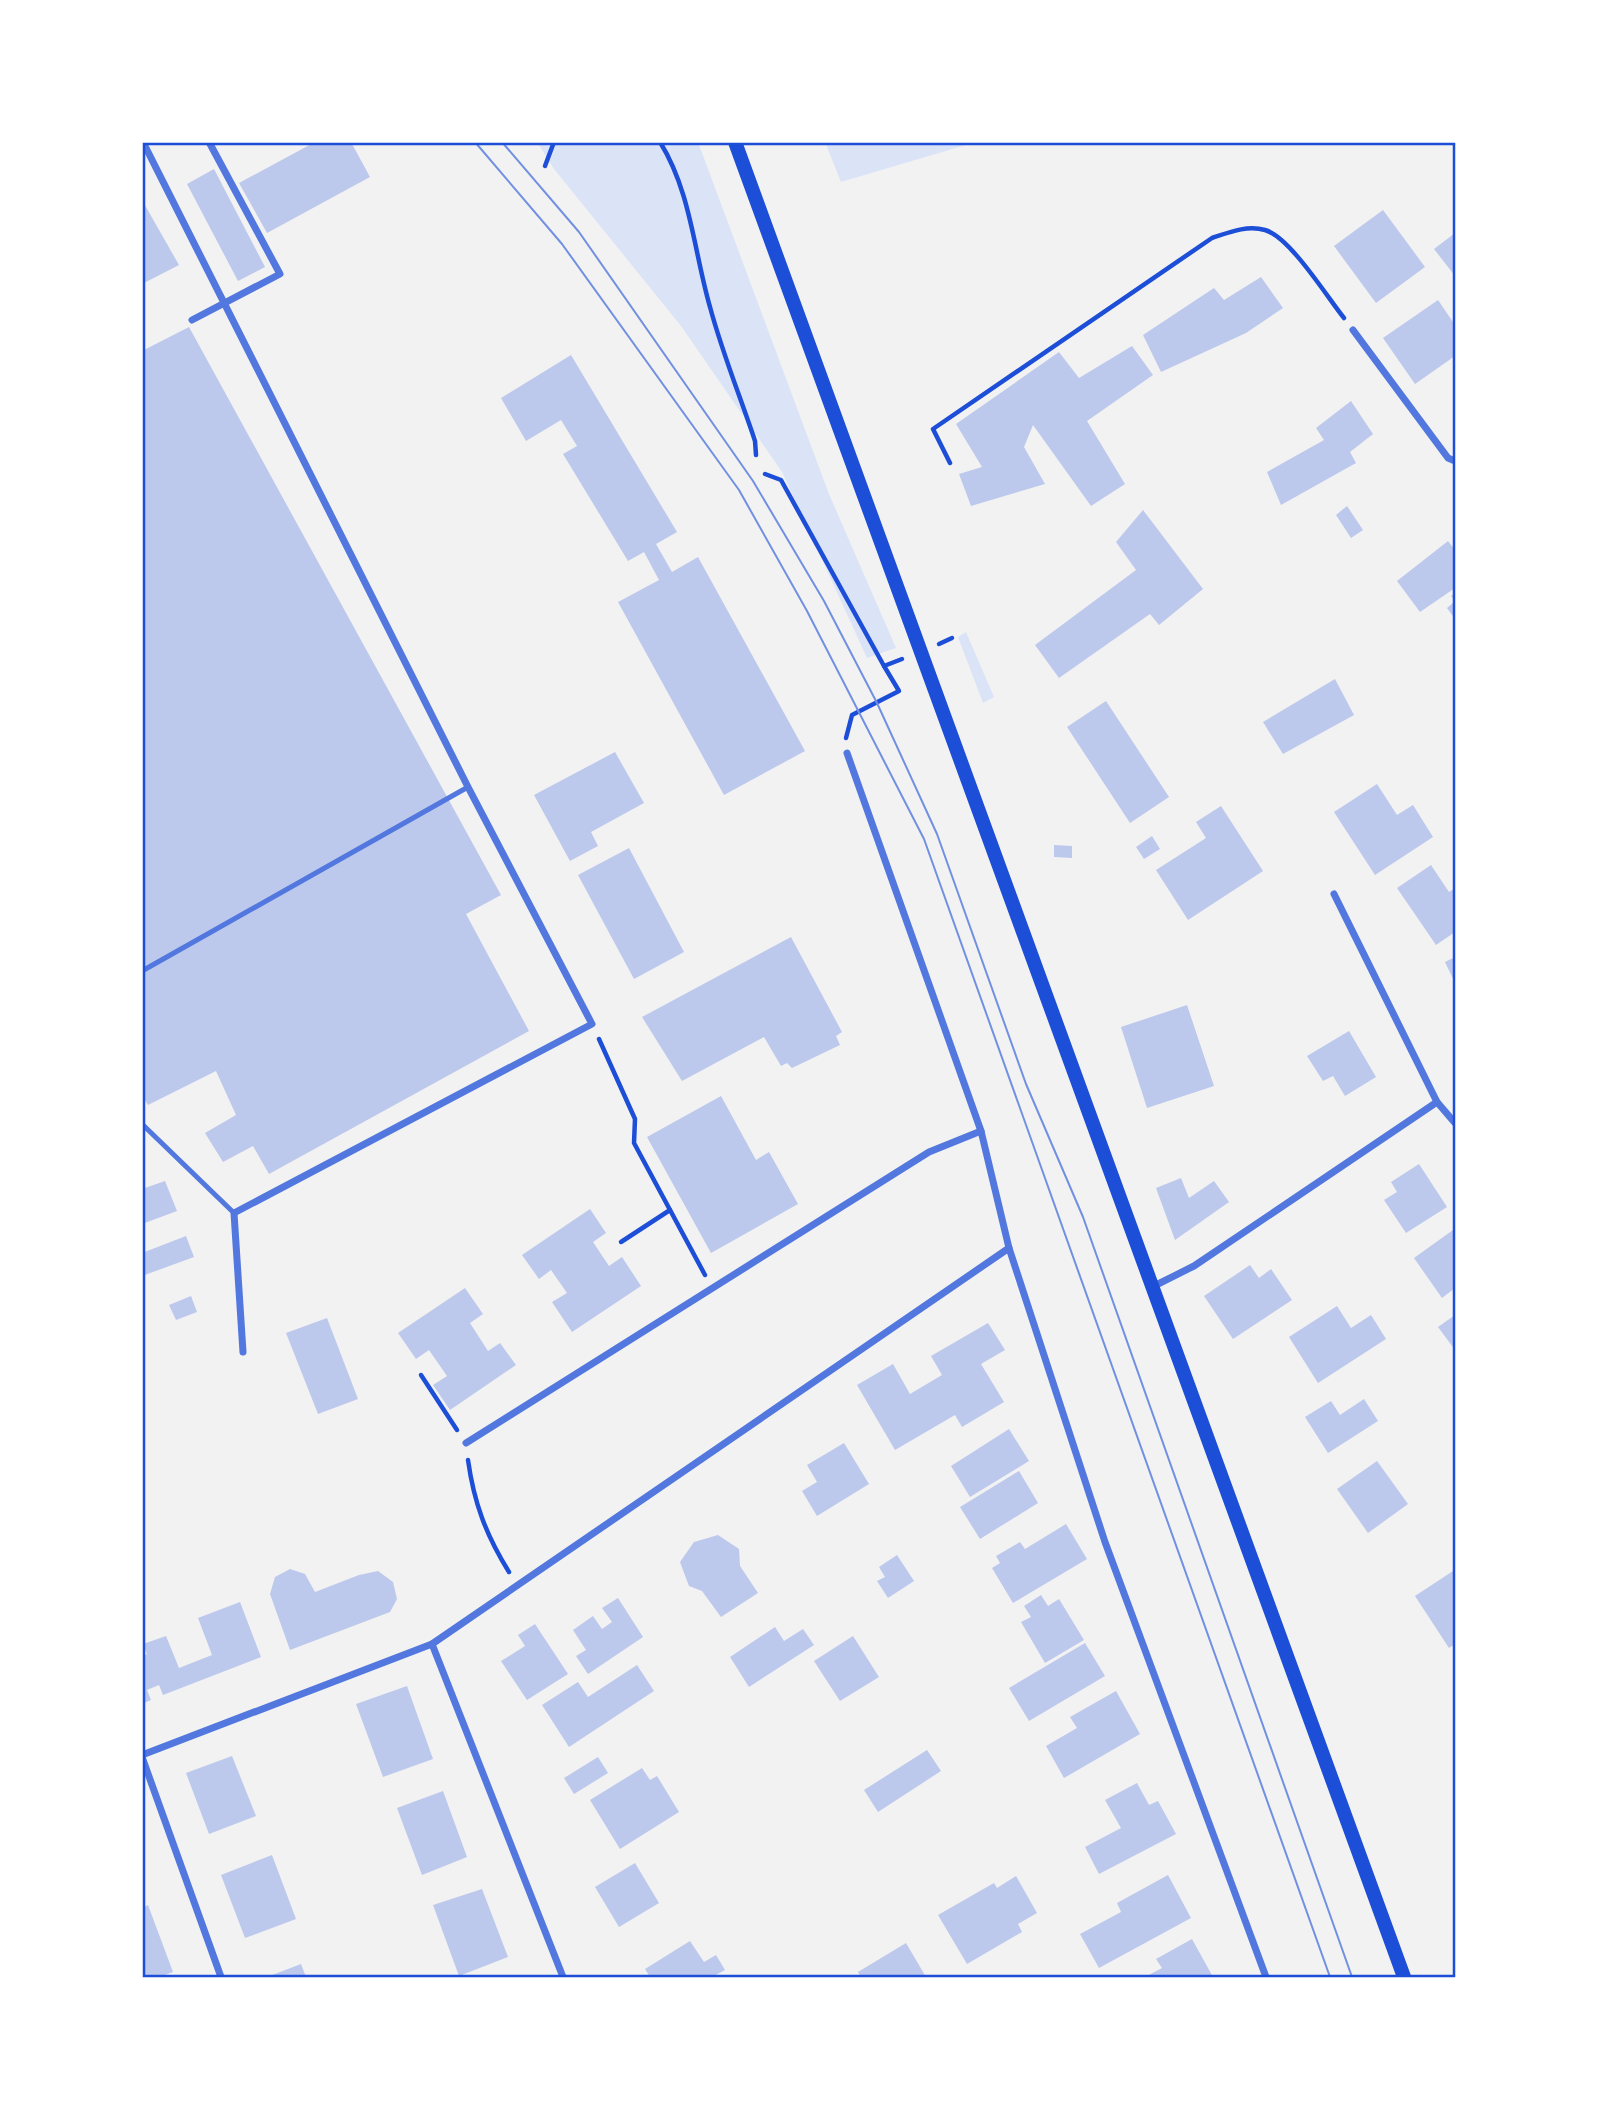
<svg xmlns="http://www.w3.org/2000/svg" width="1597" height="2119" viewBox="0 0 1597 2119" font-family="'Asap Condensed',sans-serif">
	<rect width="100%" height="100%" fill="#f2f2f2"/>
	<g fill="#dbe4f7">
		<path d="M 537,142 L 698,142 L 829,494 L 896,648 L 867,658 L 782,472 L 681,326 L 554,169 Z"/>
		<path d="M 825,142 L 976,142 L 841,182 Z"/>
		<path d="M 966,632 L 994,697 L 983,703 L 958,637 Z"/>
	</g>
	<g fill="#bdc9ec">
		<path d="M 315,142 L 351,142 L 370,177 L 267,233 L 239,183 Z"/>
		<path d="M 214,169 L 265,267 L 238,281 L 187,184 Z"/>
		<path d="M 142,200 L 179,265 L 142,284 Z"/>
		<path d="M 1383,210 L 1425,267 L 1376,303 L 1334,246 Z"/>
		<path d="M 1455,233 L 1455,276 L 1434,249 Z"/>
		<path d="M 1261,277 L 1283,308 L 1246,333 L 1161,372 L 1143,335 L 1214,288 L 1224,300 Z"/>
		<path d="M 1438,300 L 1455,325 L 1455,356 L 1415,384 L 1383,338 Z"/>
		<path d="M 189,327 L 501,895 L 466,914 L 529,1031 L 269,1174 L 253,1146 L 223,1162 L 205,1133 L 236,1115 L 216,1071 L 148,1105 L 142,1095 L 142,351 Z"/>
		<path d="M 1132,346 L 1153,375 L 1087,421 L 1125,484 L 1091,506 L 1033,425 L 1024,447 L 1045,484 L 971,506 L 959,474 L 982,467 L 956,424 L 1059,352 L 1079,378 Z"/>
		<path d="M 571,355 L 677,532 L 656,544 L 672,572 L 698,557 L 805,751 L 724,795 L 618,602 L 659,580 L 644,552 L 628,561 L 563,454 L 577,446 L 561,420 L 526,441 L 501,398 Z"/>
		<path d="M 1351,401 L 1373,434 L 1350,452 L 1356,463 L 1281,505 L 1267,472 L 1324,440 L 1316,428 Z"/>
		<path d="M 1347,506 L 1363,530 L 1351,538 L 1336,515 Z"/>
		<path d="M 1143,510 L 1203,589 L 1159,625 L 1150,614 L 1059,678 L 1035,645 L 1136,570 L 1116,542 Z"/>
		<path d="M 1448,541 L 1455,550 L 1455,588 L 1420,612 L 1397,581 Z"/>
		<path d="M 1455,593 L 1455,619 L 1447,608 L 1455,601 L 1451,596 Z"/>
		<path d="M 1335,679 L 1354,715 L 1283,754 L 1263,722 Z"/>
		<path d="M 1106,701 L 1169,797 L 1130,823 L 1067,727 Z"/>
		<path d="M 615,752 L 644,803 L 591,832 L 598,846 L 570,861 L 534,795 Z"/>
		<path d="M 1377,784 L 1397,815 L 1413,805 L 1433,837 L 1375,875 L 1334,812 Z"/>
		<path d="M 1221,806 L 1263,871 L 1188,920 L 1156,870 L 1206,838 L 1196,822 Z"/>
		<path d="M 1152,836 L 1160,849 L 1144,859 L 1136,847 Z"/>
		<path d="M 1054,845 L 1072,846 L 1072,858 L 1054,857 Z"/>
		<path d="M 629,848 L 684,952 L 634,979 L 578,875 Z"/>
		<path d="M 1431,865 L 1449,892 L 1455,888 L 1455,932 L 1436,945 L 1397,888 Z"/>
		<path d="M 791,937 L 842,1032 L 836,1036 L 840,1045 L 792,1068 L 787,1063 L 781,1066 L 764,1037 L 682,1081 L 642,1017 Z"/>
		<path d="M 1455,957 L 1455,983 L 1445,962 Z"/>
		<path d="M 1187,1005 L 1214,1086 L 1147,1108 L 1121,1027 Z"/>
		<path d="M 1349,1031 L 1376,1077 L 1345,1096 L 1333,1076 L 1323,1081 L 1307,1056 Z"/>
		<path d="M 721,1096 L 756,1160 L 769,1152 L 798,1204 L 711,1253 L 647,1137 Z"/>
		<path d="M 1419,1164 L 1447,1207 L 1406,1233 L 1384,1200 L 1397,1192 L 1391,1182 Z"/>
		<path d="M 1181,1178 L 1189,1198 L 1214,1181 L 1229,1202 L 1175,1240 L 1156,1188 Z"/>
		<path d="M 165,1181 L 177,1211 L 142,1224 L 142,1189 Z"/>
		<path d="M 590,1209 L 606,1233 L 593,1242 L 609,1266 L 622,1257 L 641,1286 L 572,1332 L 552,1302 L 567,1293 L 551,1270 L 539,1279 L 522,1255 Z"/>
		<path d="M 1453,1230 L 1455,1288 L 1442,1298 L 1414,1258 Z"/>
		<path d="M 186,1236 L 194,1257 L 142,1276 L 142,1253 Z"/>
		<path d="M 1250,1265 L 1259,1278 L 1271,1269 L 1292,1300 L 1233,1339 L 1204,1296 Z"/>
		<path d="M 465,1288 L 483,1314 L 470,1323 L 488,1351 L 500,1343 L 516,1365 L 450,1410 L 433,1385 L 447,1376 L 429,1350 L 416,1359 L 398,1333 Z"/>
		<path d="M 191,1296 L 197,1312 L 176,1320 L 169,1305 Z"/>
		<path d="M 1337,1306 L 1351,1328 L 1371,1315 L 1386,1339 L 1318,1383 L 1289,1337 Z"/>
		<path d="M 1455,1315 L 1455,1350 L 1438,1327 Z"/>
		<path d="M 327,1318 L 358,1399 L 318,1414 L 286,1333 Z"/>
		<path d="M 988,1323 L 1005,1350 L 981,1364 L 1004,1402 L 962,1427 L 955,1415 L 895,1450 L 857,1385 L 893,1364 L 910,1394 L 942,1375 L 931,1356 Z"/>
		<path d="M 1364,1399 L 1378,1421 L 1328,1453 L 1305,1417 L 1331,1401 L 1340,1415 Z"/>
		<path d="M 1009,1429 L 1029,1461 L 970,1497 L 951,1466 Z"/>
		<path d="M 844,1443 L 869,1484 L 817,1516 L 802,1491 L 817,1482 L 807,1465 Z"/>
		<path d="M 1377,1461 L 1408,1504 L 1368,1533 L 1337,1489 Z"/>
		<path d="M 1019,1471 L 1038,1503 L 980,1539 L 960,1507 Z"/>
		<path d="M 1066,1524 L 1087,1559 L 1013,1603 L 992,1568 L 1000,1563 L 996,1556 L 1020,1542 L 1025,1549 Z"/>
		<path d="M 718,1535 L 739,1549 L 740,1566 L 758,1593 L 721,1617 L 702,1591 L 689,1586 L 680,1562 L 694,1542 Z"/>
		<path d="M 897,1555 L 914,1581 L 888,1598 L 877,1581 L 885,1577 L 879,1567 Z"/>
		<path d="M 290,1569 L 305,1574 L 315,1592 L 359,1575 L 378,1571 L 393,1582 L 397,1599 L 390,1612 L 290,1650 L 270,1594 L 275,1577 Z"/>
		<path d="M 1453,1571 L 1455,1644 L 1449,1648 L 1415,1596 Z"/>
		<path d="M 1041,1595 L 1048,1606 L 1059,1599 L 1084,1640 L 1045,1663 L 1021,1622 L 1031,1617 L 1024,1606 Z"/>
		<path d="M 618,1598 L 643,1637 L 588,1674 L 576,1656 L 586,1650 L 573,1630 L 593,1616 L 602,1629 L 612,1622 L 602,1608 Z"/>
		<path d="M 240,1602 L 261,1657 L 163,1695 L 159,1685 L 147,1690 L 151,1700 L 142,1704 L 142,1656 L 147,1654 L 143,1644 L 166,1636 L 179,1668 L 212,1655 L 198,1618 Z"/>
		<path d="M 535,1624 L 568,1674 L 527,1700 L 501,1661 L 525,1646 L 518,1635 Z"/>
		<path d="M 775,1627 L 784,1641 L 803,1629 L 814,1645 L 749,1687 L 730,1657 Z"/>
		<path d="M 853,1636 L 879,1677 L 840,1701 L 814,1661 Z"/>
		<path d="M 1085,1643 L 1105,1676 L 1029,1721 L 1009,1688 Z"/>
		<path d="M 637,1665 L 654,1691 L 569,1747 L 542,1705 L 578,1682 L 588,1697 Z"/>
		<path d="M 407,1686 L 433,1759 L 383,1777 L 356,1704 Z"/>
		<path d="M 1116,1691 L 1140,1734 L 1064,1778 L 1046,1746 L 1077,1728 L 1070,1717 Z"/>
		<path d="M 927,1750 L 941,1771 L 878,1812 L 864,1790 Z"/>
		<path d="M 232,1756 L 256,1816 L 209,1834 L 186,1773 Z"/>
		<path d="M 598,1757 L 608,1773 L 574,1794 L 564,1778 Z"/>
		<path d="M 642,1768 L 650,1780 L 657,1776 L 679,1812 L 620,1849 L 590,1800 Z"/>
		<path d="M 1137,1783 L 1149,1805 L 1158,1801 L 1176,1834 L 1099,1874 L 1085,1847 L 1121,1828 L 1105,1800 Z"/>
		<path d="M 443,1791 L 467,1857 L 422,1875 L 397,1808 Z"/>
		<path d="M 272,1855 L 296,1919 L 245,1938 L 221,1875 Z"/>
		<path d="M 635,1863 L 659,1903 L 619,1927 L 595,1887 Z"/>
		<path d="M 1168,1875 L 1191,1918 L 1099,1968 L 1080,1934 L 1121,1912 L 1117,1903 Z"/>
		<path d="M 1016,1876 L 1037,1913 L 1018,1924 L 1022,1932 L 967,1964 L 938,1915 L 994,1883 L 997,1888 Z"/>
		<path d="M 482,1889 L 508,1957 L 459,1976 L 433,1905 Z"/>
		<path d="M 148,1905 L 173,1972 L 159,1977 L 142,1977 L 142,1908 Z"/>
		<path d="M 1192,1939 L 1213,1977 L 1145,1977 L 1162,1968 L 1156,1959 Z"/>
		<path d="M 690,1941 L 704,1962 L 716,1955 L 725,1970 L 712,1977 L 650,1977 L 645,1969 Z"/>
		<path d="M 906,1943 L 926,1977 L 861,1977 L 858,1972 Z"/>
		<path d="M 301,1964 L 306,1977 L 267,1977 Z"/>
	</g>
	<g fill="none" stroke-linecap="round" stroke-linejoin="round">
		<g stroke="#1d4ed8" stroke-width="4.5">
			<path d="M 660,142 C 691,192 694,252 710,307 C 722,352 740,396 755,441 L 756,455"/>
			<path d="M 545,166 L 554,142"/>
			<path d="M 950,463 L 933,429 L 1212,238 C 1230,232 1247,225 1265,230 C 1290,237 1327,297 1344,318"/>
			<path d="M 765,474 L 781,480 L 884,666"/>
			<path d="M 939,644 L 952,638"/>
			<path d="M 846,738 L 852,715 L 899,691 L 884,666 L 902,659"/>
			<path d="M 599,1039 L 635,1119 L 634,1143 L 705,1275"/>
			<path d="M 621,1242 L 670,1210"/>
			<path d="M 421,1375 L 457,1430"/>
			<path d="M 468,1460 C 474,1503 486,1535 509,1572"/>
		</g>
		<g stroke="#5277de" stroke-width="5">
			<path d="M 142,971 L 468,787"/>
			<path d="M 142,1124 L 234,1213"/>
		</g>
		<g stroke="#5277de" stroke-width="7">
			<path d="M 143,142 L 468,787 L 592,1024 L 234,1213 L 243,1352"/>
			<path d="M 192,320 L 280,274 L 209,142"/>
			<path d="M 1353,330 L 1448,458 L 1455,461"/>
			<path d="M 847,753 L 981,1131 L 1009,1248 L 1105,1542 L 1266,1977"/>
			<path d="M 1334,894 L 1437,1102 L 1455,1123"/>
			<path d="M 1152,1287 L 1194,1266 L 1437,1102"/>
			<path d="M 466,1443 L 929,1152 L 981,1131"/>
			<path d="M 142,1755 L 432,1644"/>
			<path d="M 142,1757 L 221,1977"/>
			<path d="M 563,1977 L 432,1644 L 1009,1248"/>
		</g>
		<path stroke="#1d4ed8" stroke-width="14" d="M 735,142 L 1404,1977"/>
		<g stroke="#7290e2" stroke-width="2">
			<path d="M 475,142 L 562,244 L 739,490 L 807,611 L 924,839 L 1330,1977"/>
			<path d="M 502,142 L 579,232 L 753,481 L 824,601 L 877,703 L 937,834 L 1026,1084 L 1083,1217 L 1352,1977"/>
		</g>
	</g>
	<rect width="1597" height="2119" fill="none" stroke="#ffffff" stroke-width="287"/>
	<rect x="144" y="144" width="1310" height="1832" fill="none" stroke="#1d4ed8" stroke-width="2.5"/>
</svg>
